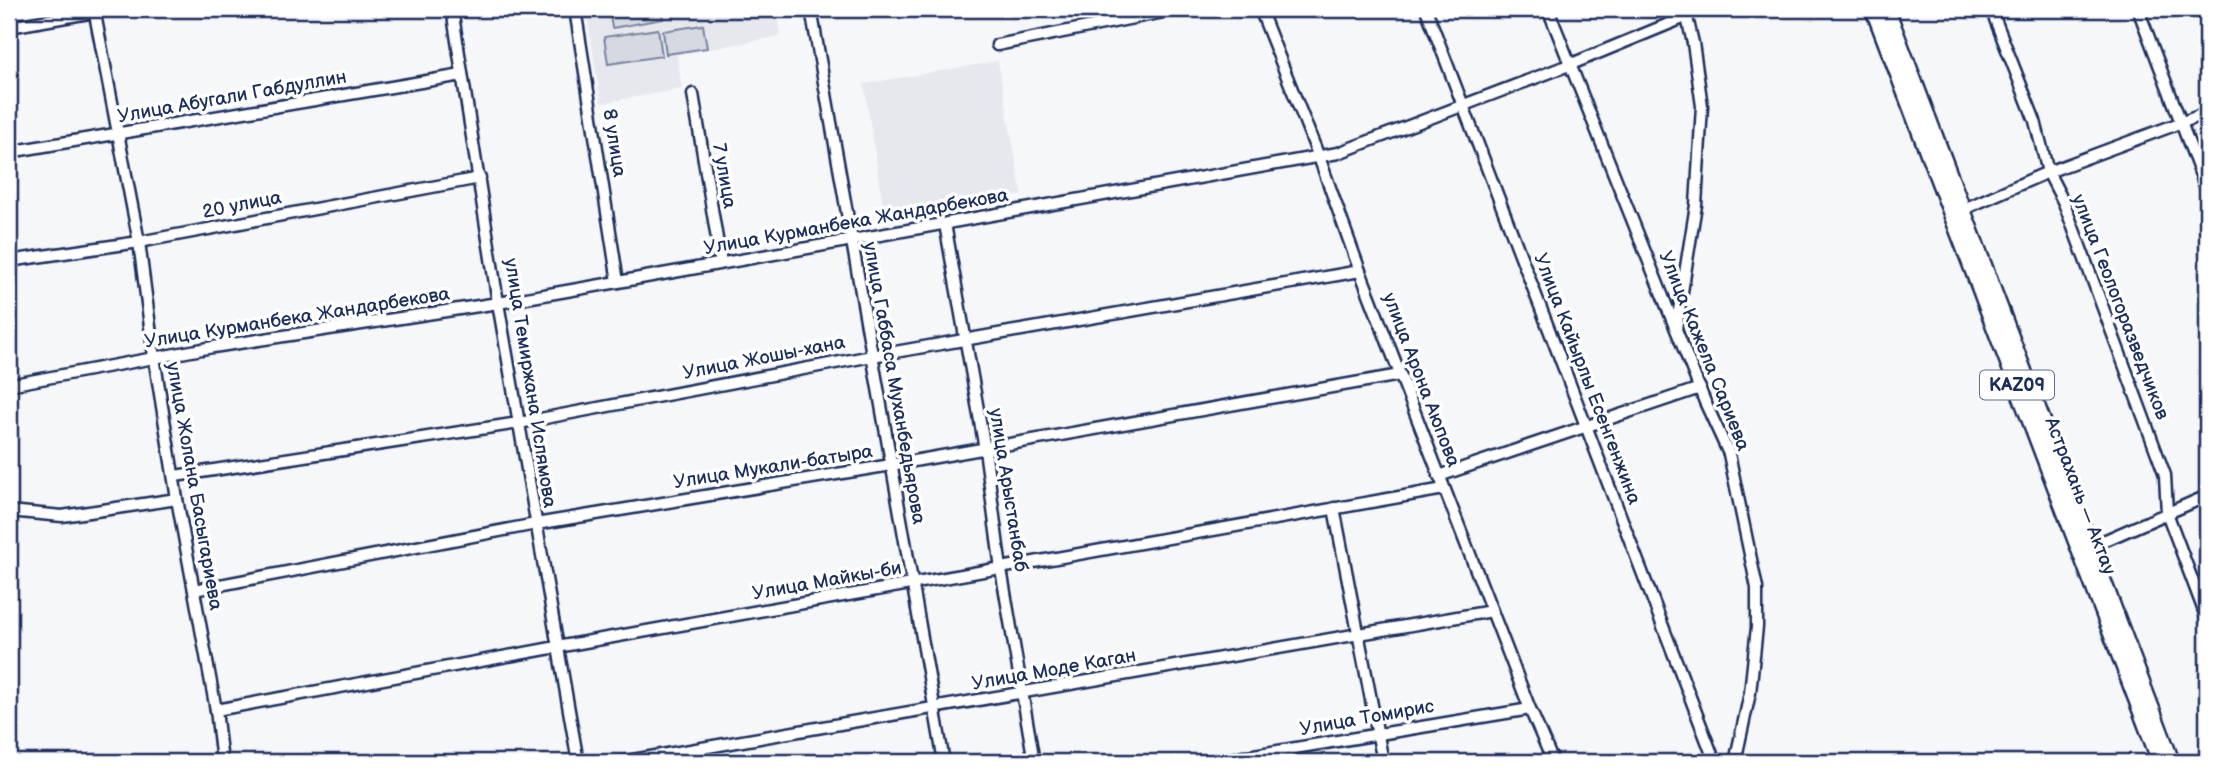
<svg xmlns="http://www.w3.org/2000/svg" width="2216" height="771" viewBox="0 0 2216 771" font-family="'Balsamiq Sans',sans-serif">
	<rect width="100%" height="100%" fill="#f6f7f9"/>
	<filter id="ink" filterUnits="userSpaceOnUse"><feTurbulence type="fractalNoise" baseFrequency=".0143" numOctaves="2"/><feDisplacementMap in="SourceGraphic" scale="14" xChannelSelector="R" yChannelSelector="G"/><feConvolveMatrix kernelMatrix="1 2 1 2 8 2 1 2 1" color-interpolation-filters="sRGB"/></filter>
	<g filter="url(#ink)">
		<g fill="#e6e8ee">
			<path d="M 586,9 L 777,9 L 781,36 L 677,55 L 682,89 L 601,103 Z"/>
			<path d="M 998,61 L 1022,195 L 885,218 L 864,84 Z"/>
		</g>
		<g fill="#d6d9e2" stroke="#7884a0" stroke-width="2">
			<path d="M 609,9 L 661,9 L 663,19 L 612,28 Z"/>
			<path d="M 703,25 L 707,48 L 666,54 L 663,31 Z"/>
			<path d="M 658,29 L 662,56 L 608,64 L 604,37 Z"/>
		</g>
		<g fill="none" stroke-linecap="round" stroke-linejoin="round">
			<g stroke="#1b2f5e" stroke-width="15">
				<g id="minor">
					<path d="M 94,9 L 139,242 L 154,357 L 177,499 L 216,710 L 222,762"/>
					<path d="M 452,9 L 498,303 L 578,762"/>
					<path d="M 575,9 L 618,282"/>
					<path d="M 811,9 L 944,762"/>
					<path d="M 1260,9 L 1319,157 L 1360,271 L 1530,709 L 1553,762"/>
					<path d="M 1426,9 L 1715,762"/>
					<path d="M 1548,9 L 1705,402 L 1729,454 L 1757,588 L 1757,627 L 1750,693 L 1735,762"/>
					<path d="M 1991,9 L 2035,121 L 2048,172 L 2064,203 L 2165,475 L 2167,513 L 2207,619"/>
					<path d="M 2138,9 L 2207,191"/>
					<path d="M 9,27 L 112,9"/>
					<path d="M 997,45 L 1179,9"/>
					<path d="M 693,94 L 721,263"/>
					<path d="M 9,152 L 462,75"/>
					<path d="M 1957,212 L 2048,172 L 2207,113"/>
					<path d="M 945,224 L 985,449 L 1001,569 L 1034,762"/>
					<path d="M 9,261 L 139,242 L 480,178"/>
					<path d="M 1676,329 L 1696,205 L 1702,106 L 1693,43 L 1685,9"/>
					<path d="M 9,385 L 213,347 L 498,303 L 618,282 L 1338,153 L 1569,65 L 1688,16"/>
					<path d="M 175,476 L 519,423 L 872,356 L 1360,271"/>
					<path d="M 1439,476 L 1700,388"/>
					<path d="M 1334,508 L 1383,762"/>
					<path d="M 9,511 L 62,516 L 177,499"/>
					<path d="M 2092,546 L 2207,496"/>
					<path d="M 194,590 L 536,524 L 891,465 L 1400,375"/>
					<path d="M 216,710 L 557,647 L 1444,489"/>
					<path d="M 621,762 L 1492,611"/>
					<path d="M 1211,762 L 1530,709"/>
				</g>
			</g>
			<g stroke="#1b2f5e" stroke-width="19">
				<g id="highway">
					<path d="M 1873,9 L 2160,762"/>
					<path d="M 1887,9 L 2172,762"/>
				</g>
			</g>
			<use href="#minor" stroke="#fff" stroke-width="10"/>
			<use href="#highway" stroke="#fff" stroke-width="14"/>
		</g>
	</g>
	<g text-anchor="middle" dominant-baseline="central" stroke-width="7" stroke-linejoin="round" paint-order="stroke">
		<rect fill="#fff" stroke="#5f6d8e" stroke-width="2" x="1980" y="370.5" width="74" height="29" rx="5"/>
		<g font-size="18" font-weight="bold" fill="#1b2f5e">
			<text x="2017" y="385">KAZ09</text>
		</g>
		<g font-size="19" fill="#1b2f5e" stroke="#fff">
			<text transform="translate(232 97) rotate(-10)">Улица Абугали Габдуллин</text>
			<text transform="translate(614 143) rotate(81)">8 улица</text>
			<text transform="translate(724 176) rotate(80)">7 улица</text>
			<text transform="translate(242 205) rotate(-11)">20 улица</text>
			<text transform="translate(856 222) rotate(-10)">Улица Курманбека Жандарбекова</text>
			<text transform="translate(2120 307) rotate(69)">улица Геологоразведчиков</text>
			<text transform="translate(297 318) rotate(-9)">Улица Курманбека Жандарбекова</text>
			<text transform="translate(1704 351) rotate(68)">Улица Кажела Сариева</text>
			<text transform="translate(764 358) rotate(-11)">Улица Жошы-хана</text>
			<text transform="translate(1587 379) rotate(69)">Улица Кайырлы Есенгенжина</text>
			<text transform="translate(1421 380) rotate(69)">улица Арона Аюпова</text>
			<text transform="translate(530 383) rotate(81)">улица Темиржана Ислямова</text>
			<text transform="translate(894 383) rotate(80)">улица Габбаса Муханбедьярова</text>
			<text transform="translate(773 467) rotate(-9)">Улица Мукали-батыра</text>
			<text transform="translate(194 486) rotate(80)">улица Жолана Басыгариева</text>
			<text transform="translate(1008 490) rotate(81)">улица Арыстанбаб</text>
			<text transform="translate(2080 496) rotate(69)">Астрахань — Актау</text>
			<text transform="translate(827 581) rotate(-10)">Улица Майкы-би</text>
			<text transform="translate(1054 670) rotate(-10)">Улица Моде Каган</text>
			<text transform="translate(1367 718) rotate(-10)">Улица Томирис</text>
		</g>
	</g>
	<rect width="2216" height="771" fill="none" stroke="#fff" stroke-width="35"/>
	<rect x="18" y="18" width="2181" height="736" fill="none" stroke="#1b2f5e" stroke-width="2.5" filter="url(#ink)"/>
</svg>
